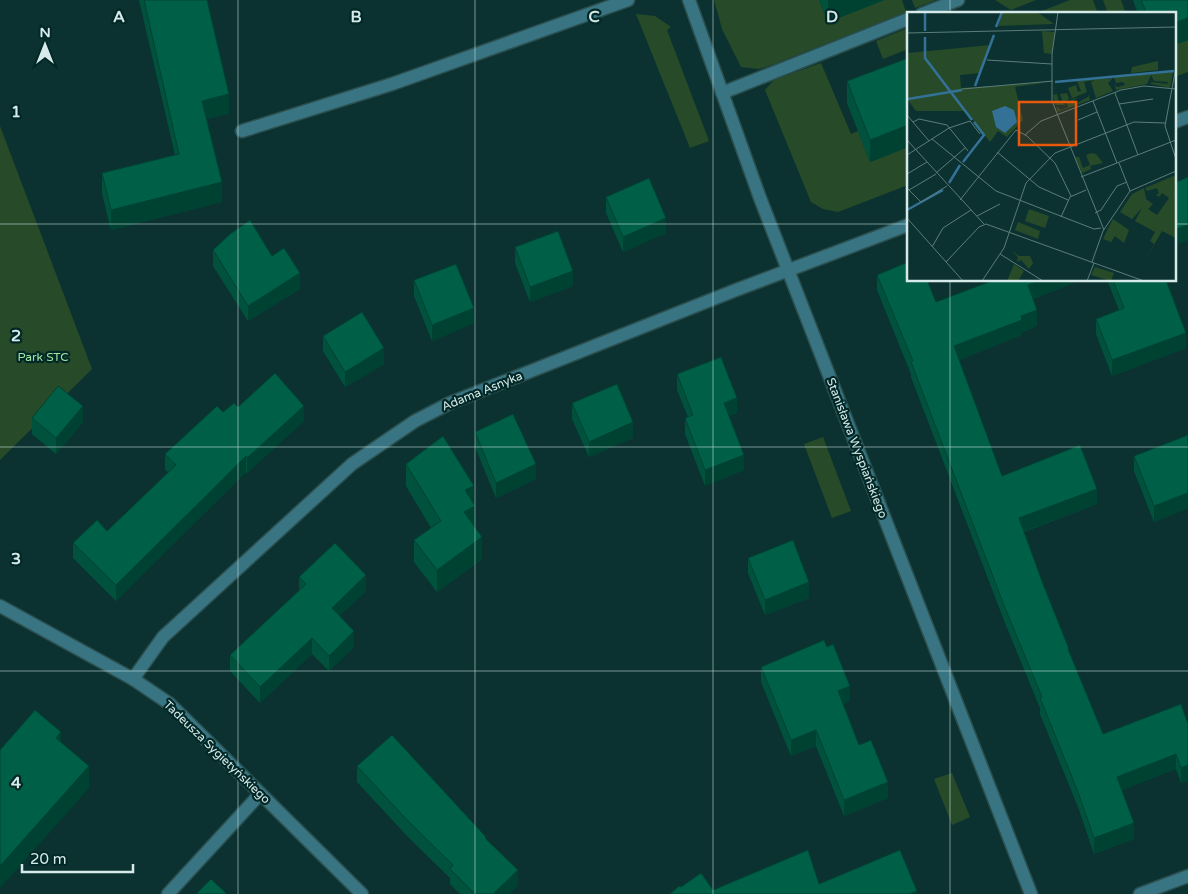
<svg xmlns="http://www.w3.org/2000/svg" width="1188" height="894" viewBox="0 0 1188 894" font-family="'Varela Round',sans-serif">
	<rect width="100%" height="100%" fill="#0b3231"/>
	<g fill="#274b28">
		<path d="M 714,0 L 819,0 L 828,22 L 884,0 L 902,0 L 906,12 L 769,66 L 759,69 L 741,67 L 722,29 Z"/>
		<path d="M 912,0 L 936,0 L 915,8 Z"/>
		<path d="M 995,0 L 1036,0 L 1011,10 Z"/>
		<path d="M 1070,0 L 1093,0 L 1098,14 L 1034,14 Z"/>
		<path d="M 1103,0 L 1121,0 L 1126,14 L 1108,14 Z"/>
		<path d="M 636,14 L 655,16 L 671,27 L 667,30 L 709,141 L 690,148 Z"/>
		<path d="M 908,28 L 908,49 L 883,59 L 876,41 Z"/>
		<path d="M 1188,40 L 1188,72 L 1174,77 L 1174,45 Z"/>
		<path d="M 821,63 L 851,134 L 858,131 L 870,162 L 908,147 L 908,185 L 838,212 L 823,209 L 811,202 L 765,90 L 774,80 Z"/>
		<path d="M 0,126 L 92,369 L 0,460 Z"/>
		<path d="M 823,437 L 851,511 L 832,518 L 804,444 Z"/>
		<path d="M 952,773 L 970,817 L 952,825 L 934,779 Z"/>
	</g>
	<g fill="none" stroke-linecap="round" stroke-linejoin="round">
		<g stroke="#2b4f4e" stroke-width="15">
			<g id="lane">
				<path d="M 922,14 L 958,0"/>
				<path d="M 722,93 L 908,19"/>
				<path d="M 242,131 L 392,84 L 628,0"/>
				<path d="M 168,894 L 260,794"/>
			</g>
		</g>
		<g stroke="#2b4f4e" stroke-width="15">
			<g id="street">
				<path d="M 689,0 L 760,198 L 1031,894"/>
				<path d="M 1174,122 L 1188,117"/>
				<path d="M 0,606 L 133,679 L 170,704 L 362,894"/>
				<path d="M 133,679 L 163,637 L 352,464 L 415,421 L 450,403 L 736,290 L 908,225"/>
				<path d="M 1140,894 L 1188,876"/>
			</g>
		</g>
		<use href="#lane" stroke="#387482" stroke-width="12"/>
		<use href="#street" stroke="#387482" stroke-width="12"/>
	</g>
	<g fill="#00523d">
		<path d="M 139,0 L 207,0 L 229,114 L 206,119 L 222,202 L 111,230 L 102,193 L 102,173 L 175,155 Z"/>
		<path d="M 819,0 L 884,0 L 828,22 Z"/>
		<path d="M 1133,0 L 1188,0 L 1188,40 L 1174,45 L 1174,14 L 1138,14 Z"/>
		<path d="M 908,58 L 908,147 L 870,162 L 847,103 L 847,81 Z"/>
		<path d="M 606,197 L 666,233 L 623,252 L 606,213 Z"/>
		<path d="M 515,247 L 573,286 L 530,302 L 515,263 Z"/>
		<path d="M 213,250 L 272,256 L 300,289 L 248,321 L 213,266 Z"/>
		<path d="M 877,275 L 936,302 L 994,280 L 1081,280 L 1033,299 L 1037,326 L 1022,332 L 1022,335 L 959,360 L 1002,476 L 1097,504 L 1024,532 L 1043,584 L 1069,652 L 1103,734 L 1188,724 L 1188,781 L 1181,783 L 1176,769 L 1122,790 L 1134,839 L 1094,854 L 1078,807 L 1040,714 L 1040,708 L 1005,623 L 911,377 L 911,374 L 877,290 Z"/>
		<path d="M 414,280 L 474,323 L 432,341 L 414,296 Z"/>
		<path d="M 1107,280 L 1166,280 L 1186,348 L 1112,376 L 1096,334 L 1096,319 L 1119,310 Z"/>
		<path d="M 323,336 L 384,364 L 345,387 L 323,351 Z"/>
		<path d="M 677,374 L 737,413 L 729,416 L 744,470 L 705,486 L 685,434 L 685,418 L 688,417 L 677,390 Z"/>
		<path d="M 572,403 L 633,438 L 589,457 L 572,419 Z"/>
		<path d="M 223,412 L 304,421 L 247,473 L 246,472 L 116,601 L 73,558 L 73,543 L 107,531 L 168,472 L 165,470 L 165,454 Z"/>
		<path d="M 32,418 L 83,422 L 56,454 L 32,434 Z"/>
		<path d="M 475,432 L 536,479 L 496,498 L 475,447 Z"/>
		<path d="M 1188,435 L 1188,508 L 1154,522 L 1134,471 L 1134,456 Z"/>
		<path d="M 406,464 L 474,505 L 475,527 L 482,559 L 437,592 L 414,562 L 414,540 L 431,528 L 406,486 Z"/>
		<path d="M 748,558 L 809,598 L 765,615 L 748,573 Z"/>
		<path d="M 299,577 L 366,591 L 339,616 L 354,647 L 329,671 L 312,654 L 260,703 L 230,671 L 230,655 L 299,591 Z"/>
		<path d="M 761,667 L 850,701 L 843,704 L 859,745 L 888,798 L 844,816 L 816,746 L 791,756 L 761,682 Z"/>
		<path d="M 357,766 L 486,839 L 518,885 L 509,894 L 460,894 L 450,884 L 450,878 L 408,837 L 357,782 Z"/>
	</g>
	<g fill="#004232">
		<path d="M 828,0 L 884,0 L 828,22 Z"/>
		<path d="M 1188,18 L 1188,40 L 1174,45 L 1174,23 Z"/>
		<path d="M 229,94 L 229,114 L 202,120 L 202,101 Z"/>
		<path d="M 908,125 L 908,147 L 870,162 L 870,140 Z"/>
		<path d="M 222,182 L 222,202 L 111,230 L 111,210 Z"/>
		<path d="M 666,218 L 666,233 L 623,252 L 623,237 Z"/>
		<path d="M 1188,225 L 1188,240 L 1174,246 L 1174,230 Z"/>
		<path d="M 573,271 L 573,286 L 530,302 L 530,287 Z"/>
		<path d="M 300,273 L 300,289 L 248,321 L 248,306 Z"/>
		<path d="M 1041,280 L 1081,280 L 1028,301 L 1028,285 Z"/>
		<path d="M 474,308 L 474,323 L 432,341 L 432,325 Z"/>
		<path d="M 1037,310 L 1037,326 L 1022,332 L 1022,335 L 954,362 L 954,346 L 1021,316 Z"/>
		<path d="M 1186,333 L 1186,348 L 1112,376 L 1112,360 Z"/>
		<path d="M 384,348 L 384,364 L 345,387 L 345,372 Z"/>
		<path d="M 737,398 L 737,413 L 724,418 L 724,403 Z"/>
		<path d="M 83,406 L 83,422 L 56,454 L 56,438 Z"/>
		<path d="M 304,406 L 304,421 L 247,473 L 247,458 Z"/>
		<path d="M 633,422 L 633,438 L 589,457 L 589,442 Z"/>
		<path d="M 744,455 L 744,470 L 705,486 L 705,470 Z"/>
		<path d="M 246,456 L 246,472 L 116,601 L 116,585 Z"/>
		<path d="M 536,464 L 536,479 L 496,498 L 496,483 Z"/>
		<path d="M 474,486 L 475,528 L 464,512 L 465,490 Z"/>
		<path d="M 1097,489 L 1097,504 L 1019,533 L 1019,518 Z"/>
		<path d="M 1188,493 L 1188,508 L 1154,522 L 1154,506 Z"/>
		<path d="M 482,537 L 482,559 L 437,592 L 437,570 Z"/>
		<path d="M 366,575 L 366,591 L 332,623 L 332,608 Z"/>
		<path d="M 809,582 L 809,598 L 765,615 L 765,600 Z"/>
		<path d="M 354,631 L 354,647 L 329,671 L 329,656 Z"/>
		<path d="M 312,638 L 312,654 L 260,703 L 260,687 Z"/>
		<path d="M 850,686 L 850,701 L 838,706 L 838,691 Z"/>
		<path d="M 816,730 L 816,746 L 791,756 L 791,740 Z"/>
		<path d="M 61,732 L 61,754 L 56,738 Z"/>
		<path d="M 1176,754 L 1176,769 L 1117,792 L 1117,777 Z"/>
		<path d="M 1188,765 L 1188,781 L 1181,783 L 1181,768 Z"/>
		<path d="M 89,766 L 89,788 L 0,888 L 0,866 Z"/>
		<path d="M 888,782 L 888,798 L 844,816 L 844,800 Z"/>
		<path d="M 1134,823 L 1134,839 L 1094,854 L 1094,838 Z"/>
		<path d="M 518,870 L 518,885 L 509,894 L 493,894 Z"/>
		<path d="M 917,891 L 917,894 L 909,894 Z"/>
	</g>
	<g fill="#005f47" stroke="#004232">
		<path d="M 144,0 L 207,0 L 229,94 L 202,101 L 222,182 L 111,210 L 102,173 L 179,154 Z"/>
		<path d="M 1141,0 L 1188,0 L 1188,18 L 1174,23 L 1174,14 L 1147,14 Z"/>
		<path d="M 908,58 L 908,125 L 870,140 L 847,81 Z"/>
		<path d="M 1188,177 L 1188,225 L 1174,230 L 1174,183 Z"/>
		<path d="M 649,178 L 666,218 L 623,237 L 606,197 Z"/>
		<path d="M 250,220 L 272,256 L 284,248 L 300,273 L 248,306 L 213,250 L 230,234 Z"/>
		<path d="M 558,231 L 573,271 L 530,287 L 515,247 Z"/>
		<path d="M 908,262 L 908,280 L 927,280 L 936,302 L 994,280 L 1041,280 L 1028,285 L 1037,310 L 1021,316 L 1022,320 L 954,346 L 1002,476 L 1080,445 L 1097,489 L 1019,518 L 1043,584 L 1069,649 L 1068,649 L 1103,734 L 1181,704 L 1188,724 L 1188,765 L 1181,768 L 1176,754 L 1117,777 L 1134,823 L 1094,838 L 1078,792 L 1040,698 L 1042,697 L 1005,608 L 911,362 L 913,361 L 877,275 Z"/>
		<path d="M 456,264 L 474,308 L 432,325 L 414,280 Z"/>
		<path d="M 1113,280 L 1166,280 L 1186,333 L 1112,360 L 1096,319 L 1124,308 Z"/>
		<path d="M 362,312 L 384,348 L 345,372 L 323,336 Z"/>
		<path d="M 721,357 L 737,398 L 724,403 L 744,455 L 705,470 L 685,418 L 693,415 L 677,374 Z"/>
		<path d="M 275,373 L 304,406 L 247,458 L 246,456 L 116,585 L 73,543 L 97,520 L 107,531 L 176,465 L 165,454 L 217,406 L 223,412 L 234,403 L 238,407 Z"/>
		<path d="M 617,384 L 633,422 L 589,442 L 572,403 Z"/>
		<path d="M 58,386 L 83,406 L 56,438 L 32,418 Z"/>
		<path d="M 513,414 L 536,464 L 496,483 L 475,432 Z"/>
		<path d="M 1188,435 L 1188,493 L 1154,506 L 1134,456 Z"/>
		<path d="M 443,436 L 474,486 L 465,490 L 475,506 L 464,512 L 482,537 L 437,570 L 414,540 L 441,521 L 406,464 Z"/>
		<path d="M 793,540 L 809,582 L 765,600 L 748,558 Z"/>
		<path d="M 335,543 L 366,575 L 332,608 L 354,631 L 329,656 L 312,638 L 260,687 L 230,655 L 306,584 L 299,577 Z"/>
		<path d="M 824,640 L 827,647 L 833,644 L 850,686 L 838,691 L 859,745 L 871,740 L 888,782 L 844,800 L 816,730 L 791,740 L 761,667 Z"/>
		<path d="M 35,710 L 61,732 L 56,738 L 89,766 L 0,866 L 0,750 Z"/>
		<path d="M 392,735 L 486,837 L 485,838 L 518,870 L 493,894 L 475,894 L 450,869 L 453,865 L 408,821 L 357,766 Z"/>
		<path d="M 808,850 L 819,884 L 900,850 L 917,891 L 909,894 L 670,894 L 679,886 L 681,887 L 701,873 L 713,890 Z"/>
		<path d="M 211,879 L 227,894 L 196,894 Z"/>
	</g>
	<path fill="none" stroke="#d6eae9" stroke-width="1" stroke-opacity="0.55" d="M 238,0 L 238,894M 475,0 L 475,894M 713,0 L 713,894M 950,0 L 950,14M 0,224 L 908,224M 1174,224 L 1188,224M 950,280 L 950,894M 0,447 L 1188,447M 0,671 L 1188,671"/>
	<g text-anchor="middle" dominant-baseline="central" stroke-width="4.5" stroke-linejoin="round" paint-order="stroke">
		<g font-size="12" fill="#a1e6a1" stroke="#002827">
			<text x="43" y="357">Park STC</text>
		</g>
		<g font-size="12" fill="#d6eae9" stroke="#002827">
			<text transform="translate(482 391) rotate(-22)">Adama Asnyka</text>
			<text transform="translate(857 448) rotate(69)">Stanisława Wyspiańskiego</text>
			<text transform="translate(217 752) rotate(44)">Tadeusza Sygietyńskiego</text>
		</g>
	</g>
	<g transform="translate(907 12)">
		<rect width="269" height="269" fill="#0b3231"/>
		<path d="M 96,0 L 130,0 L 147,12 L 91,14 ZM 135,19 L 148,20 L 145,42 L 137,41 ZM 84,33 L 73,61 L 53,63 L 54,76 L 144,70 L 108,75 L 116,108 L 100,125 L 91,119 L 83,130 L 47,84 L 57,99 L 9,99 L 0,87 L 0,41 ZM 251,49 L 251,58 L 224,61 L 225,55 ZM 266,60 L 263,76 L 244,72 L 244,70 L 260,72 L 261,70 L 247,69 L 244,63 L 240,72 L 209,78 L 208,73 L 211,75 L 218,73 L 216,70 L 209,71 L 207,66 L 210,65 ZM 206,66 L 201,71 L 206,79 L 189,86 L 184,70 L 188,68 L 182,69 L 177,70 L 180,80 L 156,90 L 158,93 L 148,93 L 146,83 L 150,82 L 152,91 L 155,88 L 153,82 L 160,81 L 162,87 L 165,86 L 161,76 L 169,73 L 171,80 L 174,79 L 170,69 ZM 181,82 L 183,88 L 151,100 L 149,94 L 154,98 L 161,95 L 160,90 L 171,85 L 166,89 L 168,92 L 181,85 ZM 184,141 L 189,142 L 196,151 L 183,154 L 184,157 L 175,161 L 168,145 L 172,145 L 176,156 L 183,153 L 179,143 ZM 269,163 L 269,226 L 255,219 L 240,245 L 247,232 L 243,229 L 248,220 L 228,209 L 235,196 L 225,207 L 213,200 L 225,182 L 237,176 L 239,187 L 246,192 L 241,197 L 250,203 L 262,186 L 255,181 L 252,185 L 249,183 L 252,181 L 250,176 L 240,179 L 238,176 ZM 122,197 L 142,204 L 138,216 L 118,209 ZM 206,207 L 222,218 L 217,231 L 208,224 L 204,230 L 196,227 ZM 111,210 L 133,219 L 131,227 L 108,218 ZM 105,239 L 112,244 L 123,244 L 126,251 L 122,257 L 114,248 L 110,250 L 111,245 ZM 107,252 L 117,259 L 111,269 L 100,269 ZM 188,255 L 207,261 L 204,269 L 184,263 Z" fill="#274b28"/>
		<path d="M 98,94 L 107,98 L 110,110 L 98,121 L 89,115 L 85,99 Z" fill="#347197"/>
		<path fill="none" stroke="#347197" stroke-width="2.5" d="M 18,0 L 18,19M 89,15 L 95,0M 18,25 L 18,46 L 65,108M 148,70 L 267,59M 68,74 L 87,23M 1,87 L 55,78M 56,150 L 77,123 L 67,110M 42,171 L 53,153M 0,198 L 36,178"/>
		<path fill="none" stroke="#5c7c7b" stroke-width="1" d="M 151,0 L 145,42 L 145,89 L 197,218M 0,21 L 269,15M 80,48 L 145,52M 269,55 L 258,114 L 269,147M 55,77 L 146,69M 208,81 L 231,143M 186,89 L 210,151M 212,92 L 246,87M 0,103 L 22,129M 171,108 L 190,100M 6,110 L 12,107 L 40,113 L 61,139M 118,123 L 134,109 L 214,78 L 237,74 L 269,77M 25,127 L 89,179 L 187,217 L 194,216M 0,128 L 77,212M 90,140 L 132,175 L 161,188M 0,143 L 42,116 L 63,109 L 73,122M 212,151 L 223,179M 29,161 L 58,136M 0,162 L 20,150M 174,165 L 269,128M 0,176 L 14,190 L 40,174M 2,178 L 29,162M 53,188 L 109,118 L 120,124 L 148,151 L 164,184M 188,201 L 194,198 L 210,174 L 220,170M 70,204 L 93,192M 154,205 L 163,185 L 179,178M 0,206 L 56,269M 25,235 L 36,216 L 64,198M 93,242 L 136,269M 39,250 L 72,215 L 79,212 L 237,269M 185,250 L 196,219 L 223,179 L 269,159M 75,269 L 97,236 L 119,171 L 148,141 L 227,110 L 258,111M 180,269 L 187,251"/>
		<path fill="#e8590c" fill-opacity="0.15" stroke="#e8590c" stroke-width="2.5" d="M 112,90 L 169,90 L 169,133 L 112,133 Z"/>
		<rect width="269" height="269" fill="none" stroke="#d6eae9" stroke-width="2.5"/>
	</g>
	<g font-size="16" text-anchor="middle" font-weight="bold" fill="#d6eae9" stroke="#002827" stroke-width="4.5" stroke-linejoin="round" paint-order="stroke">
		<text x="119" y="22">A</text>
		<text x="356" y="22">B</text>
		<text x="594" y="22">C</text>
		<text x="832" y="22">D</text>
		<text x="16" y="117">1</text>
		<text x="16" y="341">2</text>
		<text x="16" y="564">3</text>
		<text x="16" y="788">4</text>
	</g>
	<g transform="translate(45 45)" stroke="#002827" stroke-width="4" paint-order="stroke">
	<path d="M0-4L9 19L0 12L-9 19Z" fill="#d6eae9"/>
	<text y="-8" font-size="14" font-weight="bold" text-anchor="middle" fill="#d6eae9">N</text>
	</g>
	<path d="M22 864v8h111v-8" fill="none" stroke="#d6eae9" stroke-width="2.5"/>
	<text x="30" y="864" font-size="15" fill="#d6eae9" stroke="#002827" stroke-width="4" paint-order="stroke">20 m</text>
</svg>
